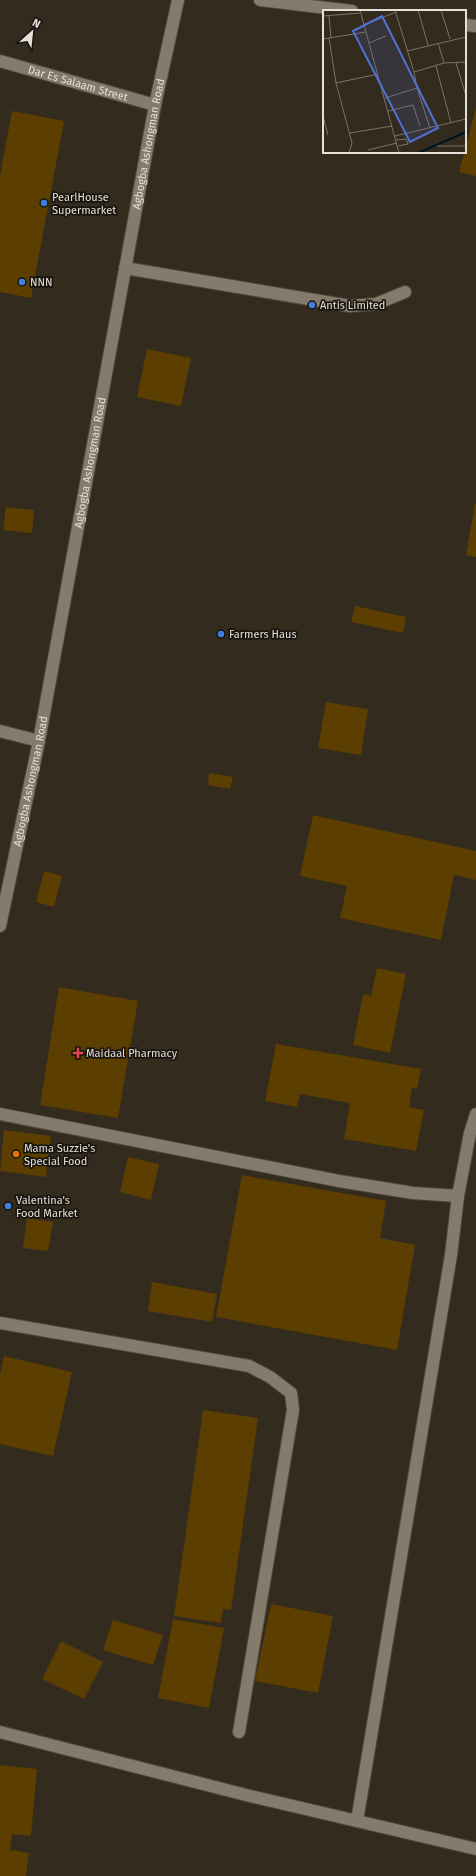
<svg xmlns="http://www.w3.org/2000/svg" width="476" height="1876" viewBox="0 0 476 1876" font-family="'Fira Sans',sans-serif">
	<rect width="100%" height="100%" fill="#332b1e"/>
	<g fill="#5b3e00">
		<path d="M 476,108 L 476,176 L 459,172 Z"/>
		<path d="M 12,111 L 64,121 L 31,298 L 0,292 L 0,176 Z"/>
		<path d="M 147,349 L 191,358 L 181,406 L 137,397 Z"/>
		<path d="M 475,504 L 476,504 L 476,557 L 466,555 Z"/>
		<path d="M 6,507 L 34,510 L 32,533 L 3,530 Z"/>
		<path d="M 355,606 L 406,617 L 403,633 L 351,622 Z"/>
		<path d="M 326,702 L 368,709 L 361,755 L 318,748 Z"/>
		<path d="M 209,773 L 233,777 L 230,789 L 208,785 Z"/>
		<path d="M 313,815 L 476,851 L 476,880 L 454,875 L 441,940 L 340,918 L 347,886 L 300,876 Z"/>
		<path d="M 44,871 L 62,876 L 54,907 L 36,902 Z"/>
		<path d="M 377,968 L 406,974 L 390,1053 L 353,1045 L 363,994 L 371,996 Z"/>
		<path d="M 59,987 L 138,1001 L 118,1118 L 40,1105 Z"/>
		<path d="M 276,1044 L 421,1069 L 417,1089 L 412,1088 L 409,1107 L 424,1110 L 416,1151 L 344,1139 L 350,1103 L 300,1094 L 297,1107 L 265,1101 Z"/>
		<path d="M 4,1130 L 51,1136 L 46,1177 L 0,1171 Z"/>
		<path d="M 128,1157 L 159,1164 L 151,1200 L 120,1192 Z"/>
		<path d="M 242,1175 L 386,1201 L 380,1238 L 415,1245 L 397,1350 L 216,1317 Z"/>
		<path d="M 27,1218 L 53,1222 L 48,1251 L 23,1248 Z"/>
		<path d="M 152,1282 L 217,1294 L 212,1322 L 148,1311 Z"/>
		<path d="M 4,1356 L 72,1372 L 53,1456 L 0,1444 L 0,1375 Z"/>
		<path d="M 203,1410 L 258,1418 L 231,1610 L 223,1609 L 221,1623 L 174,1616 Z"/>
		<path d="M 271,1604 L 333,1616 L 318,1693 L 255,1681 Z"/>
		<path d="M 173,1619 L 224,1628 L 209,1708 L 158,1698 Z"/>
		<path d="M 113,1620 L 163,1635 L 153,1665 L 103,1650 Z"/>
		<path d="M 61,1641 L 103,1662 L 84,1699 L 42,1679 Z"/>
		<path d="M 0,1765 L 37,1769 L 31,1836 L 12,1834 L 10,1850 L 29,1853 L 26,1876 L 0,1876 Z"/>
	</g>
	<g fill="none" stroke-linecap="round" stroke-linejoin="round">
		<g stroke="#4f483d" stroke-width="14">
			<g id="minor">
				<path d="M 260,0 L 352,11"/>
				<path d="M 465,25 L 476,26"/>
				<path id="s1" d="M 0,61 L 155,105"/>
				<path d="M 125,268 L 350,306 L 376,304 L 405,292"/>
				<path d="M 0,731 L 39,741"/>
				<path id="s2" d="M 0,926 L 39,741 L 155,105 L 178,0"/>
				<path d="M 0,1114 L 339,1181 L 413,1193 L 458,1196 L 470,1133 L 476,1114"/>
				<path d="M 0,1323 L 249,1366 L 270,1377 L 291,1393 L 293,1410 L 239,1732"/>
				<path d="M 0,1732 L 246,1795 L 476,1849"/>
				<path d="M 357,1821 L 451,1255 L 458,1196"/>
			</g>
		</g>
		<use href="#minor" stroke="#847b6c" stroke-width="12"/>
	</g>
	<g fill="#3f7fe0" stroke="#18140e" stroke-width="1.5">
		<circle cx="44" cy="203" r="4"/>
		<circle cx="22" cy="282" r="4"/>
		<circle cx="312" cy="305" r="4"/>
		<circle cx="221" cy="634" r="4"/>
		<circle cx="8" cy="1206" r="4"/>
	</g>
	<path fill="#e0444e" stroke="#18140e" stroke-width="1.5" d="M76 1047h4v4h4v4h-4v4h-4v-4h-4v-4h4z"/>
	<circle fill="#e8710a" stroke="#18140e" stroke-width="1.5" cx="16" cy="1154" r="4"/>
	<g text-anchor="middle" dominant-baseline="central" stroke-width="3.5" stroke-linejoin="round" paint-order="stroke">
		<g font-size="11" fill="#e4dfd7" stroke="#18140e">
			<text stroke="none"><textPath href="#s1" startOffset="81">Dar Es Salaam Street</textPath></text>
			<text stroke="none"><textPath href="#s2" startOffset="796">Agbogba Ashongman Road</textPath></text>
			<text stroke="none"><textPath href="#s2" startOffset="472">Agbogba Ashongman Road</textPath></text>
			<text stroke="none"><textPath href="#s2" startOffset="148">Agbogba Ashongman Road</textPath></text>
		</g>
		<g font-size="11" fill="#e4dfd7" stroke="#18140e" text-anchor="start">
			<text x="52" y="197">PearlHouse<tspan x="52" dy="13">Supermarket</tspan></text>
			<text x="30" y="282">NNN</text>
			<text x="320" y="305">Antis Limited</text>
			<text x="229" y="634">Farmers Haus</text>
			<text x="86" y="1053">Maidaal Pharmacy</text>
			<text x="24" y="1148">Mama Suzzie's<tspan x="24" dy="13">Special Food</tspan></text>
			<text x="16" y="1200">Valentina's<tspan x="16" dy="13">Food Market</tspan></text>
		</g>
	</g>
	<g transform="translate(323 10)">
		<rect width="143" height="143" fill="#332b1e"/>
		<path fill="none" stroke="#00141f" stroke-width="2" d="M 95,143 L 143,122"/>
		<path fill="none" stroke="#7a7368" stroke-width="1" d="M 37,0 L 76,143M 72,0 L 91,62 L 121,53 L 143,52M 95,0 L 105,35M 118,0 L 127,29M 0,6 L 37,3M 6,6 L 8,28M 41,15 L 73,2M 6,28 L 13,73 L 29,133 L 26,143M 0,29 L 43,22M 46,33 L 63,26M 115,33 L 121,53M 84,41 L 143,27M 133,53 L 143,86M 113,56 L 128,113M 13,73 L 55,64M 94,78 L 107,118M 62,88 L 94,78 L 91,62M 65,101 L 90,95 L 97,116M 0,106 L 5,125M 27,123 L 69,116M 72,126 L 143,109M 73,130 L 83,129 L 85,134 L 75,136M 114,136 L 143,136M 45,140 L 74,133"/>
		<path fill="#4f72d8" fill-opacity="0.15" stroke="#4f72d8" stroke-width="2" d="M 59,6 L 115,118 L 87,132 L 30,21 Z"/>
		<rect width="143" height="143" fill="none" stroke="#e4dfd7" stroke-width="2"/>
	</g>
	<g transform="translate(32 32) rotate(27)" stroke="#18140e" stroke-width="3" paint-order="stroke">
	<path d="M0-3L7 15L0 10L-7 15Z" fill="#e4dfd7"/>
	<text y="-6" font-size="11" font-weight="bold" text-anchor="middle" fill="#e4dfd7">N</text>
	</g>
</svg>
